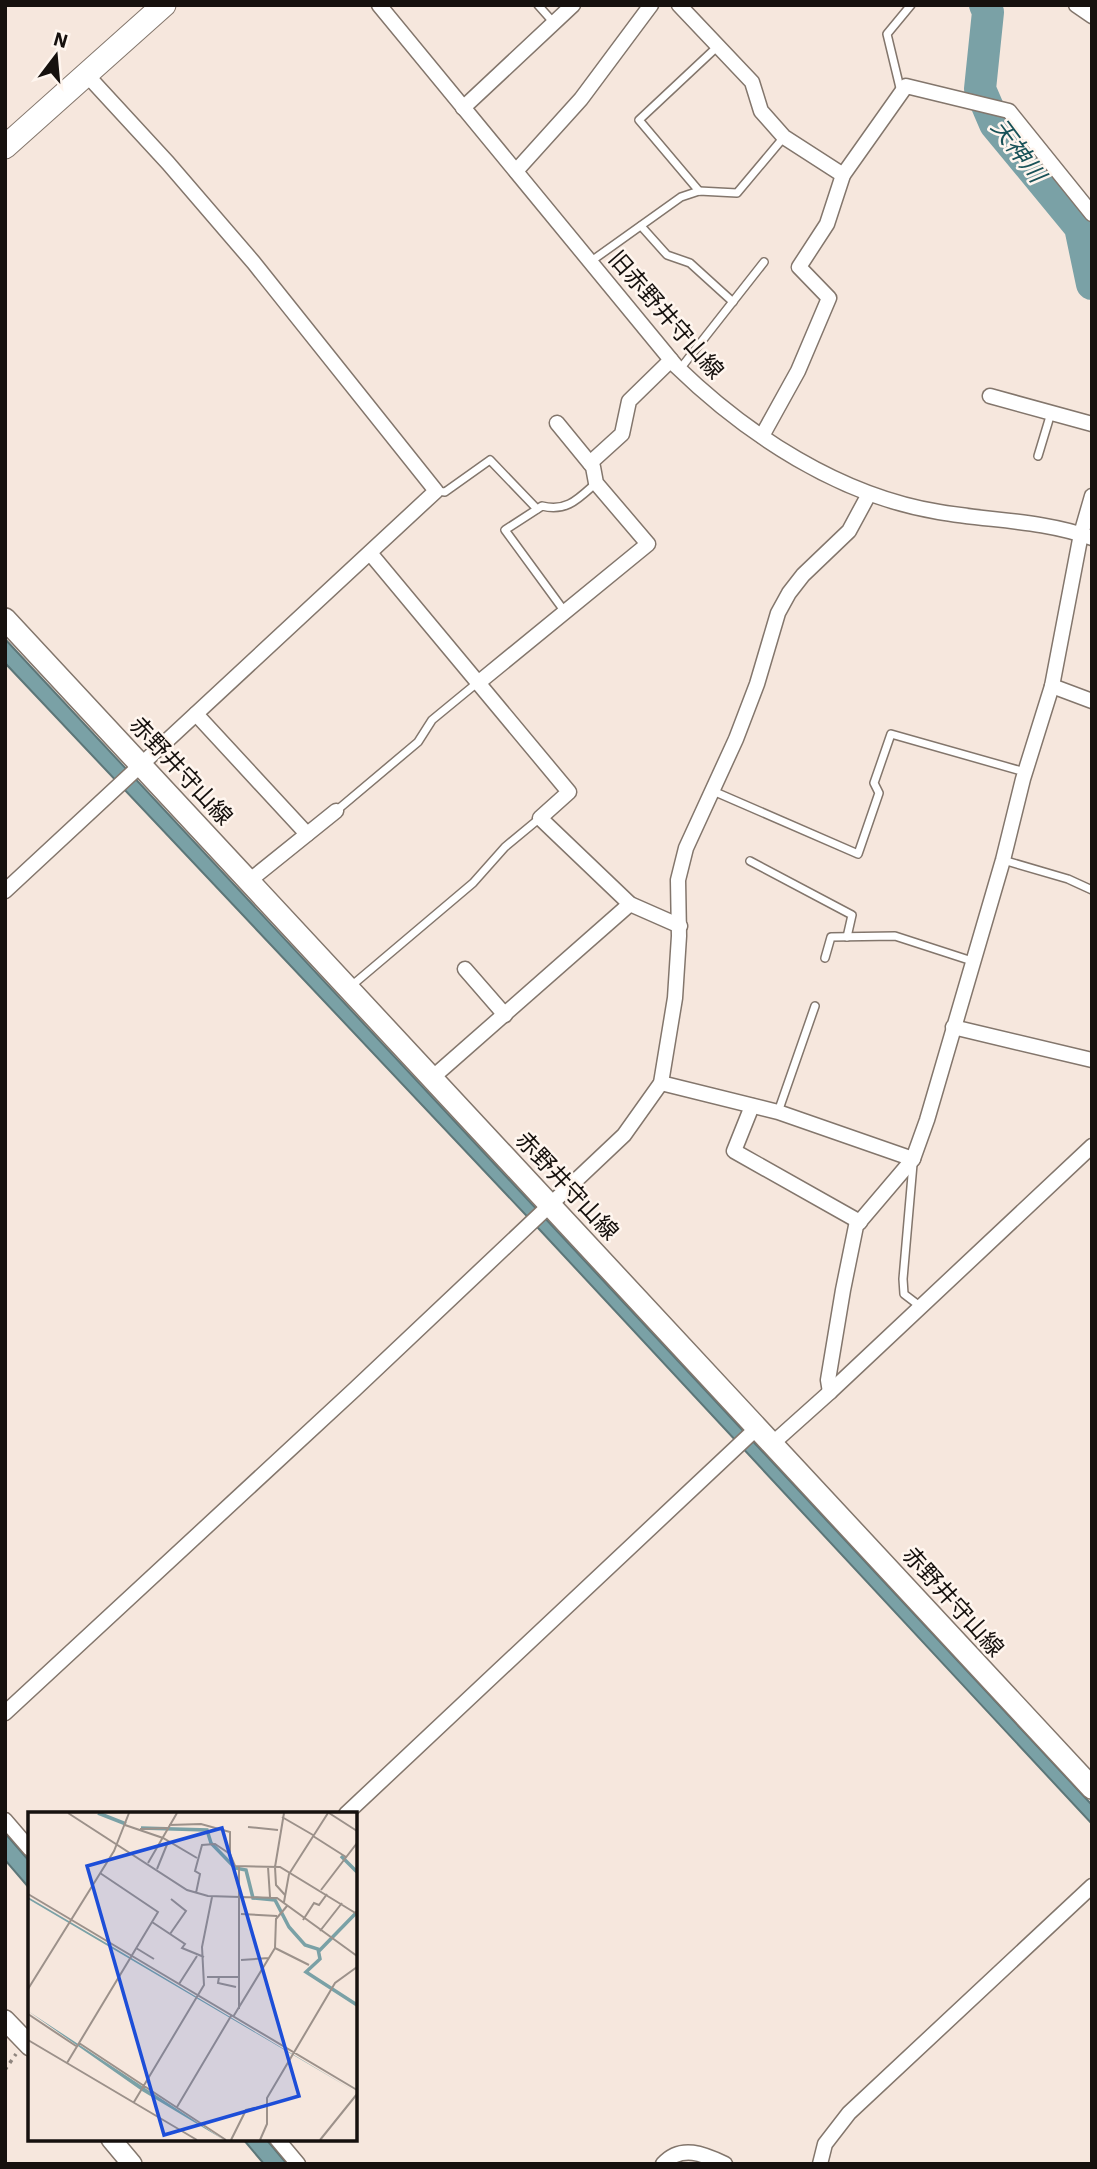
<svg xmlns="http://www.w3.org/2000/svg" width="1097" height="2169" viewBox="0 0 1097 2169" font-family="'IBM Plex Sans','Noto Sans JP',sans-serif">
	<rect width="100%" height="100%" fill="#f6e7dd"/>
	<g fill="#7aa1a6" stroke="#5c7678" stroke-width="2">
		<path d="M 5,639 L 1092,1805 L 1092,1824 L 539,1229 L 5,663 Z"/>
		<path d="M 5,1833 L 30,1862 L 30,1889 L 5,1860 Z"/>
		<path d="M 243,2139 L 266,2139 L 287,2164 L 264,2164 Z"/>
	</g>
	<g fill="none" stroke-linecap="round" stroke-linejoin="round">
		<path stroke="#7aa1a6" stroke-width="32" d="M 985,5 L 988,12 L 980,89 L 995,124 L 1080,227 L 1092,284"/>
		<g stroke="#83766c" stroke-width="10">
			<g id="service">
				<path d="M 538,5 L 554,23"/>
				<path d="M 901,92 L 887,34 L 911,5"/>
				<path d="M 699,191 L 639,120 L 718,46"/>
				<path d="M 641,226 L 667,255 L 690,263 L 733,302"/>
				<path d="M 590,262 L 681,197 L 699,191 L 737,193 L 784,137"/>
				<path d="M 680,369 L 764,262"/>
				<path d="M 1038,456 L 1051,413"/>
				<path d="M 436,491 L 445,492 L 490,460 L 537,509"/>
				<path d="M 565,612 L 505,530 L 542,506 C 567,512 578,499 596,483"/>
				<path d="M 713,791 L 858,854 L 879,793 L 874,783 L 891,734 L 1025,772"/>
				<path d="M 336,811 L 418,742 L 432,720 L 477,683"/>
				<path d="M 1003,860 L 1068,879 L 1092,890"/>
				<path d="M 750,861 L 852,915 L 847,937"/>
				<path d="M 825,958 L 831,937 L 895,936 L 972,961"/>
				<path d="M 350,987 L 473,883 L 505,847 L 540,818"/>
				<path d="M 778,1112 L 815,1006"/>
				<path d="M 913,1164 L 903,1279 L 904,1294 L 921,1307"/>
			</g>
		</g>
		<g stroke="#83766c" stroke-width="17">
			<g id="minor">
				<path d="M 379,5 L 676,366 C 747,435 840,496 939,512 C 991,521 1042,520 1092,538"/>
				<path d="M 679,5 L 752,82 L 761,111 L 784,137 L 843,175"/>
				<path d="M 1076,5 L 1092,16"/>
				<path d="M 463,108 L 573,5"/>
				<path d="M 516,171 L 581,99 L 651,5"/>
				<path d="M 990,396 L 1092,424"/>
				<path d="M 762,436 L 798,371 L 829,298 L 799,267 L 827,224 L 843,175 L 906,86 L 1009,111 L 1092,214"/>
				<path d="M 590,463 L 622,434 L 629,401 L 671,360"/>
				<path d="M 370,553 L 569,792 L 540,818 L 630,904 L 680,926"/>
				<path d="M 478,683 L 648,544 L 596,483 L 593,467 L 557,423"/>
				<path d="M 1052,686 L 1092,701"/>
				<path d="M 196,714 L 307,834"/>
				<path d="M 249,881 L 336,811"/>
				<path d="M 5,891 L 436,491 L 254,263 L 168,163 L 86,74"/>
				<path d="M 465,969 L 505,1015"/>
				<path d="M 953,1027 L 1092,1060"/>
				<path d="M 432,1078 L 630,904"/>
				<path d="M 661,1083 L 778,1112 L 913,1159"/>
				<path d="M 752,1106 L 734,1151 L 860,1222"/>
				<path d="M 830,1392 L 828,1380 L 843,1290 L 856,1226 L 913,1159 L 927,1120 L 1003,860 L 1023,779 L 1052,686 L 1081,534 L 1092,496"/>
				<path d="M 773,1443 L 830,1392 L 1092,1146"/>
				<path d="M 5,1713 L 354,1390 L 624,1135 L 661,1083 L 675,998 L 679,936 L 678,880 L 686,848 L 736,739 L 757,684 L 778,613 L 789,593 L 803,575 L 849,531 L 869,494"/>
				<path d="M 346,1814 L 758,1427"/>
				<path d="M 5,1820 L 30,1849"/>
				<path d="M 277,2139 L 298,2164"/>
				<path d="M 663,2164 C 681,2144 704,2154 725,2164"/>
				<path d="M 820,2164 L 825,2144 L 849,2113 L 1092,1886"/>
			</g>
		</g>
		<g stroke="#83766c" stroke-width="22">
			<g id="tertiary">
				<path d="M 5,2020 L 30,2046"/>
				<path d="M 111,2139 L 132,2164"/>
			</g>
		</g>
		<g stroke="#83766c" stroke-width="24">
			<path id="secondary" d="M 5,619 L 1092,1788"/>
		</g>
		<g stroke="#83766c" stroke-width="25">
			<path id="primary" d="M 5,147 L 164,5"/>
		</g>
		<path stroke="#8f857e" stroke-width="3.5" stroke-dasharray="3.5 5" stroke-linecap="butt" d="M 5,2070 L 16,2054"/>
		<use href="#service" stroke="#fff" stroke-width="7"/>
		<use href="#minor" stroke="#fff" stroke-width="14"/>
		<use href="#tertiary" stroke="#fff" stroke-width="19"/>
		<use href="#secondary" stroke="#fff" stroke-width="21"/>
		<use href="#primary" stroke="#fff" stroke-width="23"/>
	</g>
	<g text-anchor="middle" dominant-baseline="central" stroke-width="5" stroke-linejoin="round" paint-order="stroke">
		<g font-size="23" fill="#16110e" stroke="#fff6ef">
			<text transform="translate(667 314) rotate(49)">旧赤野井守山線</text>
			<text transform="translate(182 770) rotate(47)">赤野井守山線</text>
			<text transform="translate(568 1185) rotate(47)">赤野井守山線</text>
			<text transform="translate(954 1601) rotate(48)">赤野井守山線</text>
		</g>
		<g font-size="24" font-style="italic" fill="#195258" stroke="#fff6ef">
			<text transform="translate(1019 150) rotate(53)">天神川</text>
		</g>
	</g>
	<g transform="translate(28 1812)">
		<rect width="329" height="329" fill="#f6e7dd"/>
		<path d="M 0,85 L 80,132 L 328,280 L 0,87 ZM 0,199 L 196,328 L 114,279 Z" fill="#7aa1a6"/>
		<path fill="none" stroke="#7aa1a6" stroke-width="3.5" d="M 70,1 L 98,12M 113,16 L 179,18 L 183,31 L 207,56 L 218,58 L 225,86 L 247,88 L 261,115 L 277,133 L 290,137 L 292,147 L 278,160 L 329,193M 313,44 L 329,60M 290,140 L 329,100"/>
		<path fill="none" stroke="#9c918a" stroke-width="2" d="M 40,1 L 159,78 L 180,84 L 249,86 L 329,144M 256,1 L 247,55 L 248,73 L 257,83M 301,1 L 329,19M 254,5 L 285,23M 97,13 L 135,26 L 169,46M 141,13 L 173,12 L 202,20 L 202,42 L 207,54 L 252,55 L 329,102M 220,15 L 250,18M 112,17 L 139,16M 285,24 L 318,45M 120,51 L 149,1M 240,55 L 242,85M 129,57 L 140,30M 293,78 L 329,31M 168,81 L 172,62 L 167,59 L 174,33 L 187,32 L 202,42M 0,82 L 329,278M 256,90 L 261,62 L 300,1M 213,102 L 249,104M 275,108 L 286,91 L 291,93 L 299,82M 124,110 L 157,132 L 154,136 L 176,145M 292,119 L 314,91M 142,122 L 158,99 L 143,87M 108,136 L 126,147M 247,136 L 281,153M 213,148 L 241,146M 179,165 L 212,165M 191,165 L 190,171 L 208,175M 151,172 L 169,144M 0,177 L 86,39 L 101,1M 211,197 L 211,55M 0,202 L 48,234M 205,205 L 247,136 L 248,107 L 259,94M 0,228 L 169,328M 51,231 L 198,328M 39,251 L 130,100 L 72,61M 106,290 L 176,173 L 174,135 L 184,85M 149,295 L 203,204M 203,328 L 218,298 L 237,294M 232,328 L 239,312 L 239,286 L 307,171 L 329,155M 292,328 L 329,282"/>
		<path fill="#1d4ed8" fill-opacity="0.15" stroke="#1d4ed8" stroke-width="3.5" d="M 194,16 L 271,284 L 136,323 L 59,54 Z"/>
		<rect width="329" height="329" fill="none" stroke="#16110e" stroke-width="3.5"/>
	</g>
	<rect width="1097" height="2169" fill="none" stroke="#16110e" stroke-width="14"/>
	<g transform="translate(56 56) rotate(16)" stroke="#fff6ef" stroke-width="5" paint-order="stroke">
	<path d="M0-5L12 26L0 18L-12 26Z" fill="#16110e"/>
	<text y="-10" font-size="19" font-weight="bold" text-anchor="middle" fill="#16110e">N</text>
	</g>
</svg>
